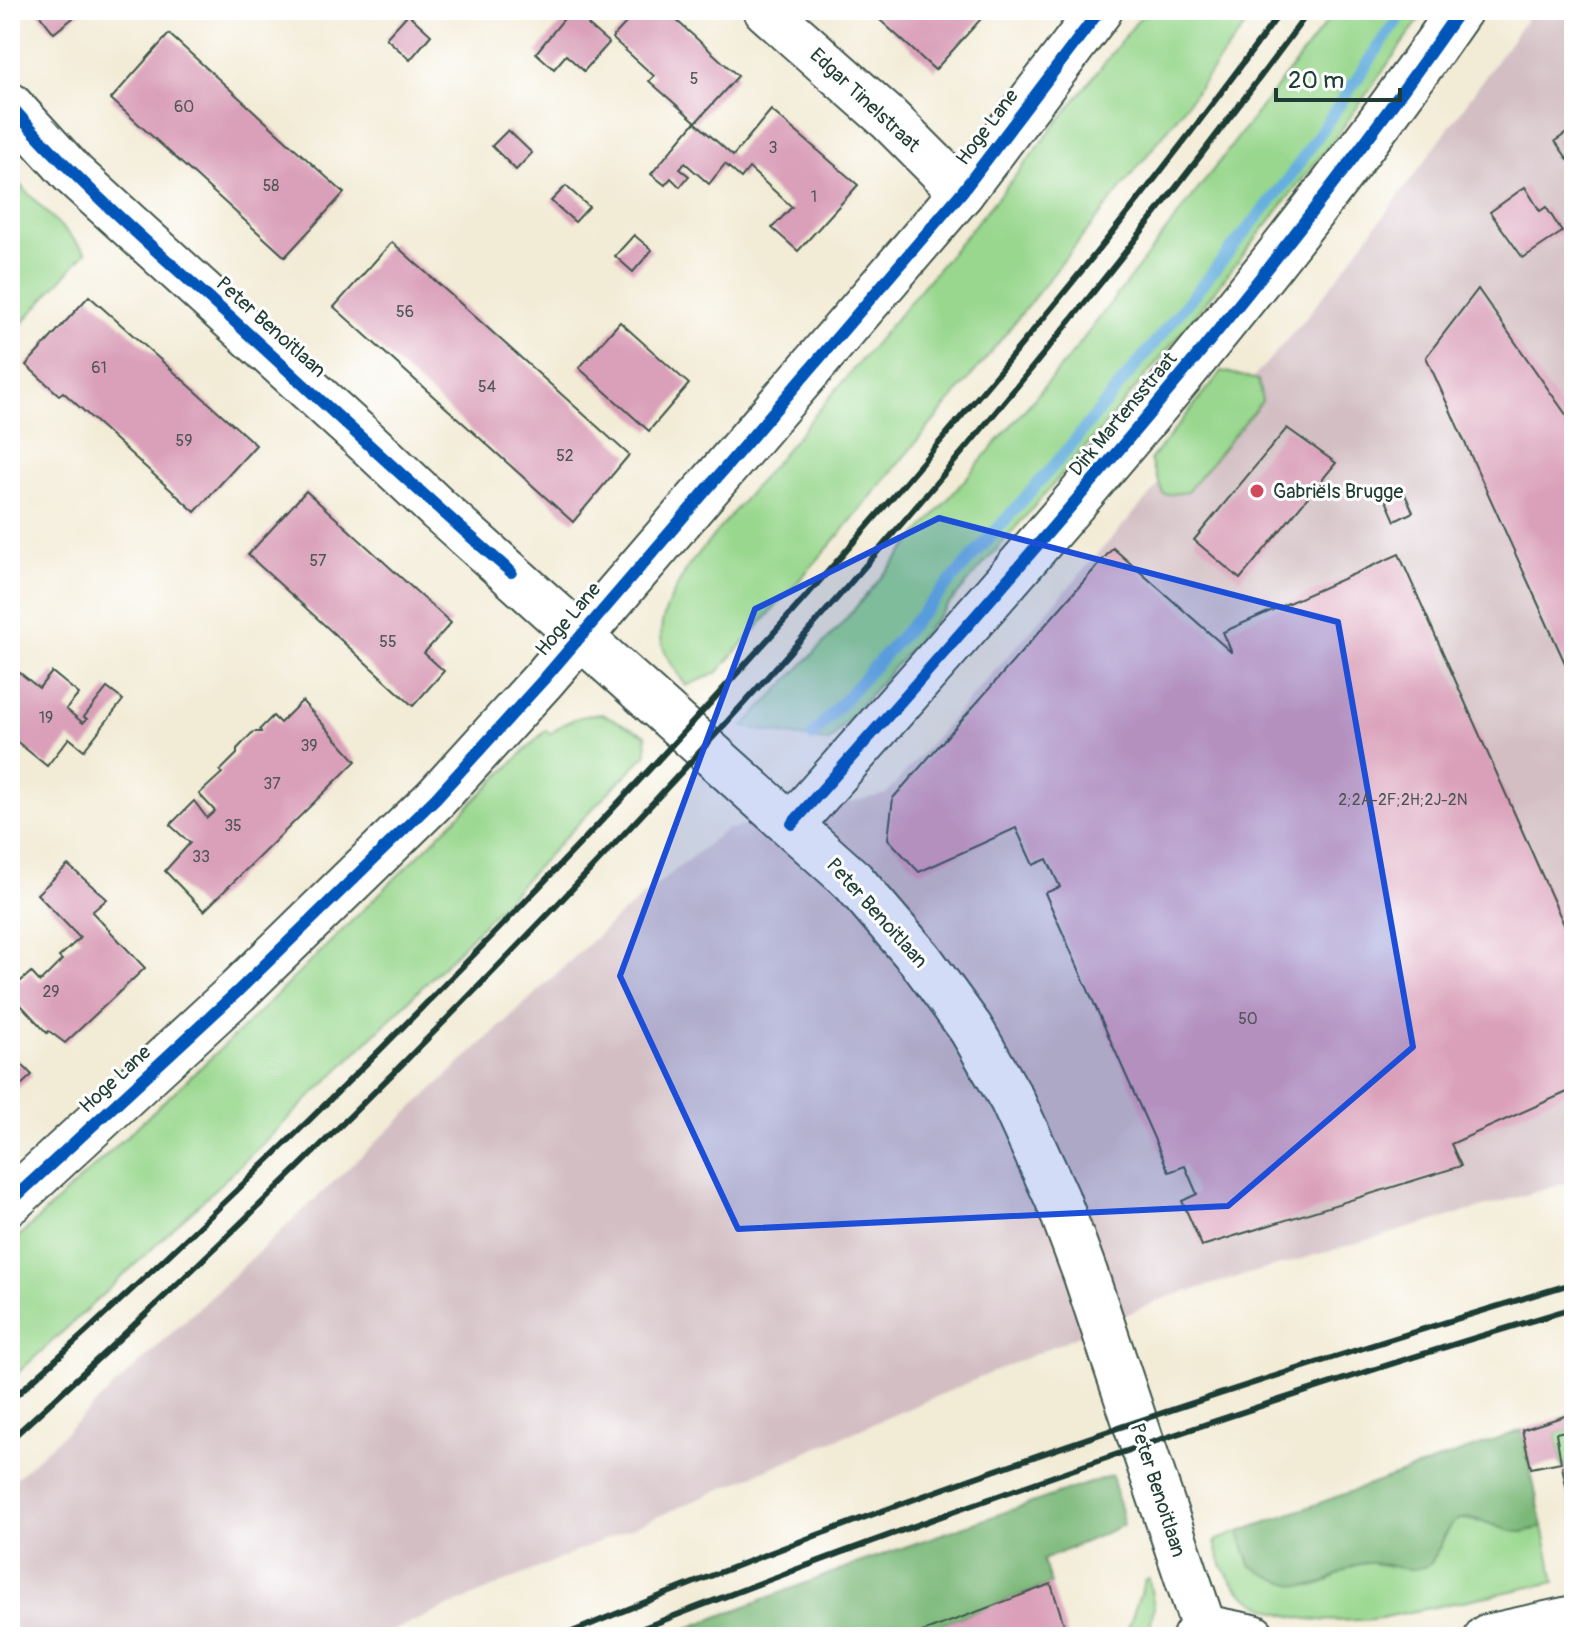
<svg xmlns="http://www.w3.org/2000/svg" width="1584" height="1647" viewBox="0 0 1584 1647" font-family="Pangolin,sans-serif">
	<rect width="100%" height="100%" fill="#fff"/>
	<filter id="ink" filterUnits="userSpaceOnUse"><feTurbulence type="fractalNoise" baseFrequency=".0125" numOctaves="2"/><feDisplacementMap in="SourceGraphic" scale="16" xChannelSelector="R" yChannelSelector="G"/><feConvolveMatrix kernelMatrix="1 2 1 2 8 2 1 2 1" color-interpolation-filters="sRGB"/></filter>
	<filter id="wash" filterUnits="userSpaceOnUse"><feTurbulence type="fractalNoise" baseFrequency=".006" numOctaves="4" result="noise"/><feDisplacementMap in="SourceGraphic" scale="32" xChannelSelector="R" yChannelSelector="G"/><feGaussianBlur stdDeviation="1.8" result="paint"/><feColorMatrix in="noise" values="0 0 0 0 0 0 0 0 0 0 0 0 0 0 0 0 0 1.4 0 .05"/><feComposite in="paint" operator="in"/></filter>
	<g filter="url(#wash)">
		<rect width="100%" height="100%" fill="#f2ebd5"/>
		<path fill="#d2bec3" d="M 1533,10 L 1574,10 L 1574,1181 L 1165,1298 L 378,1637 L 10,1637 L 10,1484 L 614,920 L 725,830 L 886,794 L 1307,317 L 1425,161 Z"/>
		<g fill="#98d78d" stroke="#5c8a60" stroke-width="2">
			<path d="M 1146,10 L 1257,10 L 1168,129 L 987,357 L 834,541 L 717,673 L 686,686 C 678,673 668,661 663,647 C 654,620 677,588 689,565 L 1008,185 Z"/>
			<path d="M 1336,10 L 1426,10 L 1341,130 L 1183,331 L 1110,419 L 829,742 L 743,727 L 839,627 L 1067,360 Z"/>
			<path d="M 10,175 L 86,252 L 10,337 Z"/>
			<path d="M 1222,371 L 1258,380 L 1262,401 L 1187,492 L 1164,495 L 1150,460 Z"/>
			<path d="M 602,714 L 646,735 L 647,754 C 577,821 513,895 445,964 C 304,1106 158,1245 10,1380 L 10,1245 L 246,1025 L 546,730 L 550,734 C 567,720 580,715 602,714 Z"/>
			<path d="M 1574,1429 L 1574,1464 L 1562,1466 L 1556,1433 Z"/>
			<path d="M 1460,1519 L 1490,1523 L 1520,1532 L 1543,1527 L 1555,1582 L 1381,1618 C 1315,1626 1229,1621 1215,1541 L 1239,1532 L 1250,1565 L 1282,1581 L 1309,1586 L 1328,1581 L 1349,1566 L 1371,1562 L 1388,1566 L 1433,1559 L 1453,1522 Z"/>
			<path d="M 1149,1579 L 1154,1607 L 1148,1637 L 1125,1637 L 1145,1580 Z"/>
		</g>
		<g fill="#7ab878" stroke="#4c7a56" stroke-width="2">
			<path d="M 1522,1430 L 1543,1527 C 1536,1528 1527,1532 1519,1532 C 1499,1531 1481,1515 1460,1519 C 1443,1523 1441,1554 1429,1564 C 1412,1576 1388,1562 1369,1563 C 1344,1563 1331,1586 1307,1586 C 1287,1586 1267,1576 1250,1565 L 1239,1532 Z"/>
			<path d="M 1112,1475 L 1124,1525 L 1043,1560 L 1051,1584 L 908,1637 L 665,1637 L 853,1565 Z"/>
		</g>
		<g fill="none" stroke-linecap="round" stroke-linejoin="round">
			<path stroke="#66afde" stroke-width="12" d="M 812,736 L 1057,462 L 1287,181 L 1404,10"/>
		</g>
		<g id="blocks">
			<g fill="#daa0b9">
				<path d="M 36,10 L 83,10 L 54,33 Z"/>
				<path d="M 571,10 L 602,10 L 588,25 L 609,43 L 584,71 L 566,55 L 554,69 L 536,53 Z"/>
				<path d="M 638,10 L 665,10 L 738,76 L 696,122 L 649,81 L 654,76 L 612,38 Z"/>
				<path d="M 869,10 L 989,10 L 935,70 Z"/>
				<path d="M 408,14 L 431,35 L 410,60 L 386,38 Z"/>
				<path d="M 169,34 L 344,193 L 285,257 L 111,99 Z"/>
				<path d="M 771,110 L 858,185 L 798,251 L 772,228 L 792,207 L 749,168 L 741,178 L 725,164 L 709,184 L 685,163 L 680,169 L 689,176 L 680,187 L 671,178 L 665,185 L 651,174 L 695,122 L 733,156 Z"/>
				<path d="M 1574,128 L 1574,168 L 1555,141 Z"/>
				<path d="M 508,130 L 532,153 L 516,170 L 492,146 Z"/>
				<path d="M 566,186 L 589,207 L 575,222 L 551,201 Z"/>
				<path d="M 1525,187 L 1540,211 L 1546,207 L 1562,232 L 1523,258 L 1490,212 Z"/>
				<path d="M 634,235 L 652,250 L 633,272 L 615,256 Z"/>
				<path d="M 392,242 L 629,455 L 573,522 L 334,307 Z"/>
				<path d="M 1478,289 L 1574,426 L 1574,683 L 1426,357 Z"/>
				<path d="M 89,296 L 256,445 L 195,512 L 63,392 L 59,395 L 26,365 Z"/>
				<path d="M 620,322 L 689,384 L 649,431 L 579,368 Z"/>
				<path d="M 1287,428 L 1336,463 L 1240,579 L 1194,540 Z"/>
				<path d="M 1403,490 L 1413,512 L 1395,521 L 1385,498 Z"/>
				<path d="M 306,491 L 451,623 L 424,653 L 444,671 L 413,706 L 248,555 Z"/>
				<path d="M 1113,548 L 1232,653 L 1223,632 L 1399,554 L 1574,947 L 1574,1089 L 1451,1144 L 1461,1166 L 1202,1246 L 1182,1201 L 1197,1194 L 1185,1166 L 1169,1172 L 1045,893 L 1060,887 L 1047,859 L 1033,865 L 1016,828 L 919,872 L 888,839 L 893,798 Z"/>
				<path d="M 10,665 L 39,688 L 52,672 L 79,694 L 66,709 L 83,723 L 87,719 L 84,717 L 107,688 L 123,700 L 84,750 L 69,738 L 47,766 L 10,736 Z"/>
				<path d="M 302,701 L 356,761 L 204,911 L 165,871 L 190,843 L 170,825 L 194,801 L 207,818 L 215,811 L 199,794 L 222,773 L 220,771 L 237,754 L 237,749 L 253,732 L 261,732 L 260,729 L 273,716 L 280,723 Z"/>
				<path d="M 68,865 L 107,899 L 92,912 L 145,968 L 65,1043 L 49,1031 L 47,1033 L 19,1003 L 10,1011 L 10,970 L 21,981 L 31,972 L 40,982 L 62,960 L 59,957 L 80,938 L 37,894 Z"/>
				<path d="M 10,1052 L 32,1075 L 10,1095 Z"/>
				<path d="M 1574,1413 L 1574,1429 L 1556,1433 L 1561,1462 L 1531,1468 L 1522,1430 Z"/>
				<path d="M 1574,1464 L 1574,1520 L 1573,1520 L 1562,1466 Z"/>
				<path d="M 1051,1584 L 1068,1637 L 909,1637 Z"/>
			</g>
		</g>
	</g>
	<g filter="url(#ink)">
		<use href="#blocks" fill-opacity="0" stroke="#3f574c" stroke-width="2"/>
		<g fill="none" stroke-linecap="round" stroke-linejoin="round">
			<g stroke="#3f574c" stroke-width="48">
				<g id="minor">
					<path d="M 766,10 L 889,119 L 962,192"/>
					<path d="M 10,105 L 73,174 L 368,443 L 439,510 L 853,881 L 920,959 L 971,1029 L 1012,1100 L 1057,1198 L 1085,1273 L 1207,1637"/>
					<path d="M 792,824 C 1025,561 1260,299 1460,10"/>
					<path d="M 10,1202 L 237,992 L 436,798 L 544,679 L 962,192 L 1100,10"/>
					<path d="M 1195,1637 L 1203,1627 L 1253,1637"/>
					<path d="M 1487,1637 L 1574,1618"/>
				</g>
			</g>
			<use href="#minor" stroke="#fff" stroke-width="44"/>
			<g stroke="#1f3d34" stroke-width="6">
				<path d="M 10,1401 C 281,1158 536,899 778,628 C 955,429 1126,225 1282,10"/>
				<path d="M 10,1440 C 486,1005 928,530 1310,10"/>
				<path d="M 560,1637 C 890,1499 1232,1386 1574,1283"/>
				<path d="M 620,1637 C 934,1514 1251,1404 1574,1308"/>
			</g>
			<g stroke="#fff" stroke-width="17">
				<g id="cycleway">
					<path d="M 10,105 C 77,183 156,250 232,319 C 325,404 416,490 511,572"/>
					<path d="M 792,824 C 1025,561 1260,299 1460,10"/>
					<path d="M 10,1202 L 237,992 L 436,798 L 544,679 L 962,192 L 1100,10"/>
				</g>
			</g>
			<use href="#cycleway" stroke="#0057b8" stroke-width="12"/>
		</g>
	</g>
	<path fill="#1d4ed8" fill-opacity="0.2" stroke="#1d4ed8" stroke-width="6" stroke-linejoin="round" d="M 939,518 L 1338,622 L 1413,1047 L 1228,1206 L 738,1229 L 620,976 L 755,609 Z"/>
	<circle fill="#d1495b" stroke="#fff" stroke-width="3" cx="1257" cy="491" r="8"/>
	<g text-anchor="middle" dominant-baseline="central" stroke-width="6" stroke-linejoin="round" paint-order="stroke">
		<g font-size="16" fill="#4e5655">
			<text x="694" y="79">5</text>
			<text x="184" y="107">60</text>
			<text x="773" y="148">3</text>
			<text x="271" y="186">58</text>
			<text x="814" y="197">1</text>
			<text x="405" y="312">56</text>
			<text x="99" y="368">61</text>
			<text x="487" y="387">54</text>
			<text x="184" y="441">59</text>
			<text x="565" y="456">52</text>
			<text x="318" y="561">57</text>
			<text x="388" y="642">55</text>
			<text x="46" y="718">19</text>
			<text x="309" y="746">39</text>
			<text x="272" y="784">37</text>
			<text x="1403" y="800">2;2A-2F;2H;2J-2N</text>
			<text x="233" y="826">35</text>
			<text x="201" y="857">33</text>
			<text x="51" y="992">29</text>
			<text x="1248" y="1019">50</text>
		</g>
		<g font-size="20" fill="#1f3d34" stroke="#fff">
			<text transform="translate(865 100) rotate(43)">Edgar Tinelstraat</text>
			<text transform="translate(987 127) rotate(-53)">Hoge Lane</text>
			<text transform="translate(271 327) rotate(42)">Peter Benoitlaan</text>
			<text transform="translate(1123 414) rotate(-50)">Dirk Martensstraat</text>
			<text transform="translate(568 619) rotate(-50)">Hoge Lane</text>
			<text transform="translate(877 913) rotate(48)">Peter Benoitlaan</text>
			<text transform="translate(115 1079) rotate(-43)">Hoge Lane</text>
			<text transform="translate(1158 1490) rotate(72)">Peter Benoitlaan</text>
		</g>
		<g font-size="20" fill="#1f3d34" stroke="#fff" text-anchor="start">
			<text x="1273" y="491">Gabriëls Brugge</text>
		</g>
	</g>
	<rect width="1584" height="1647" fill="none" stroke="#fff" stroke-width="40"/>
	<path d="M1276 88v12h124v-12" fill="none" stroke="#1f3d34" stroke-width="4"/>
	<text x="1288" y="88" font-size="24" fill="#1f3d34" stroke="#ffffff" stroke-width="6" paint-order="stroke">20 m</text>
</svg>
